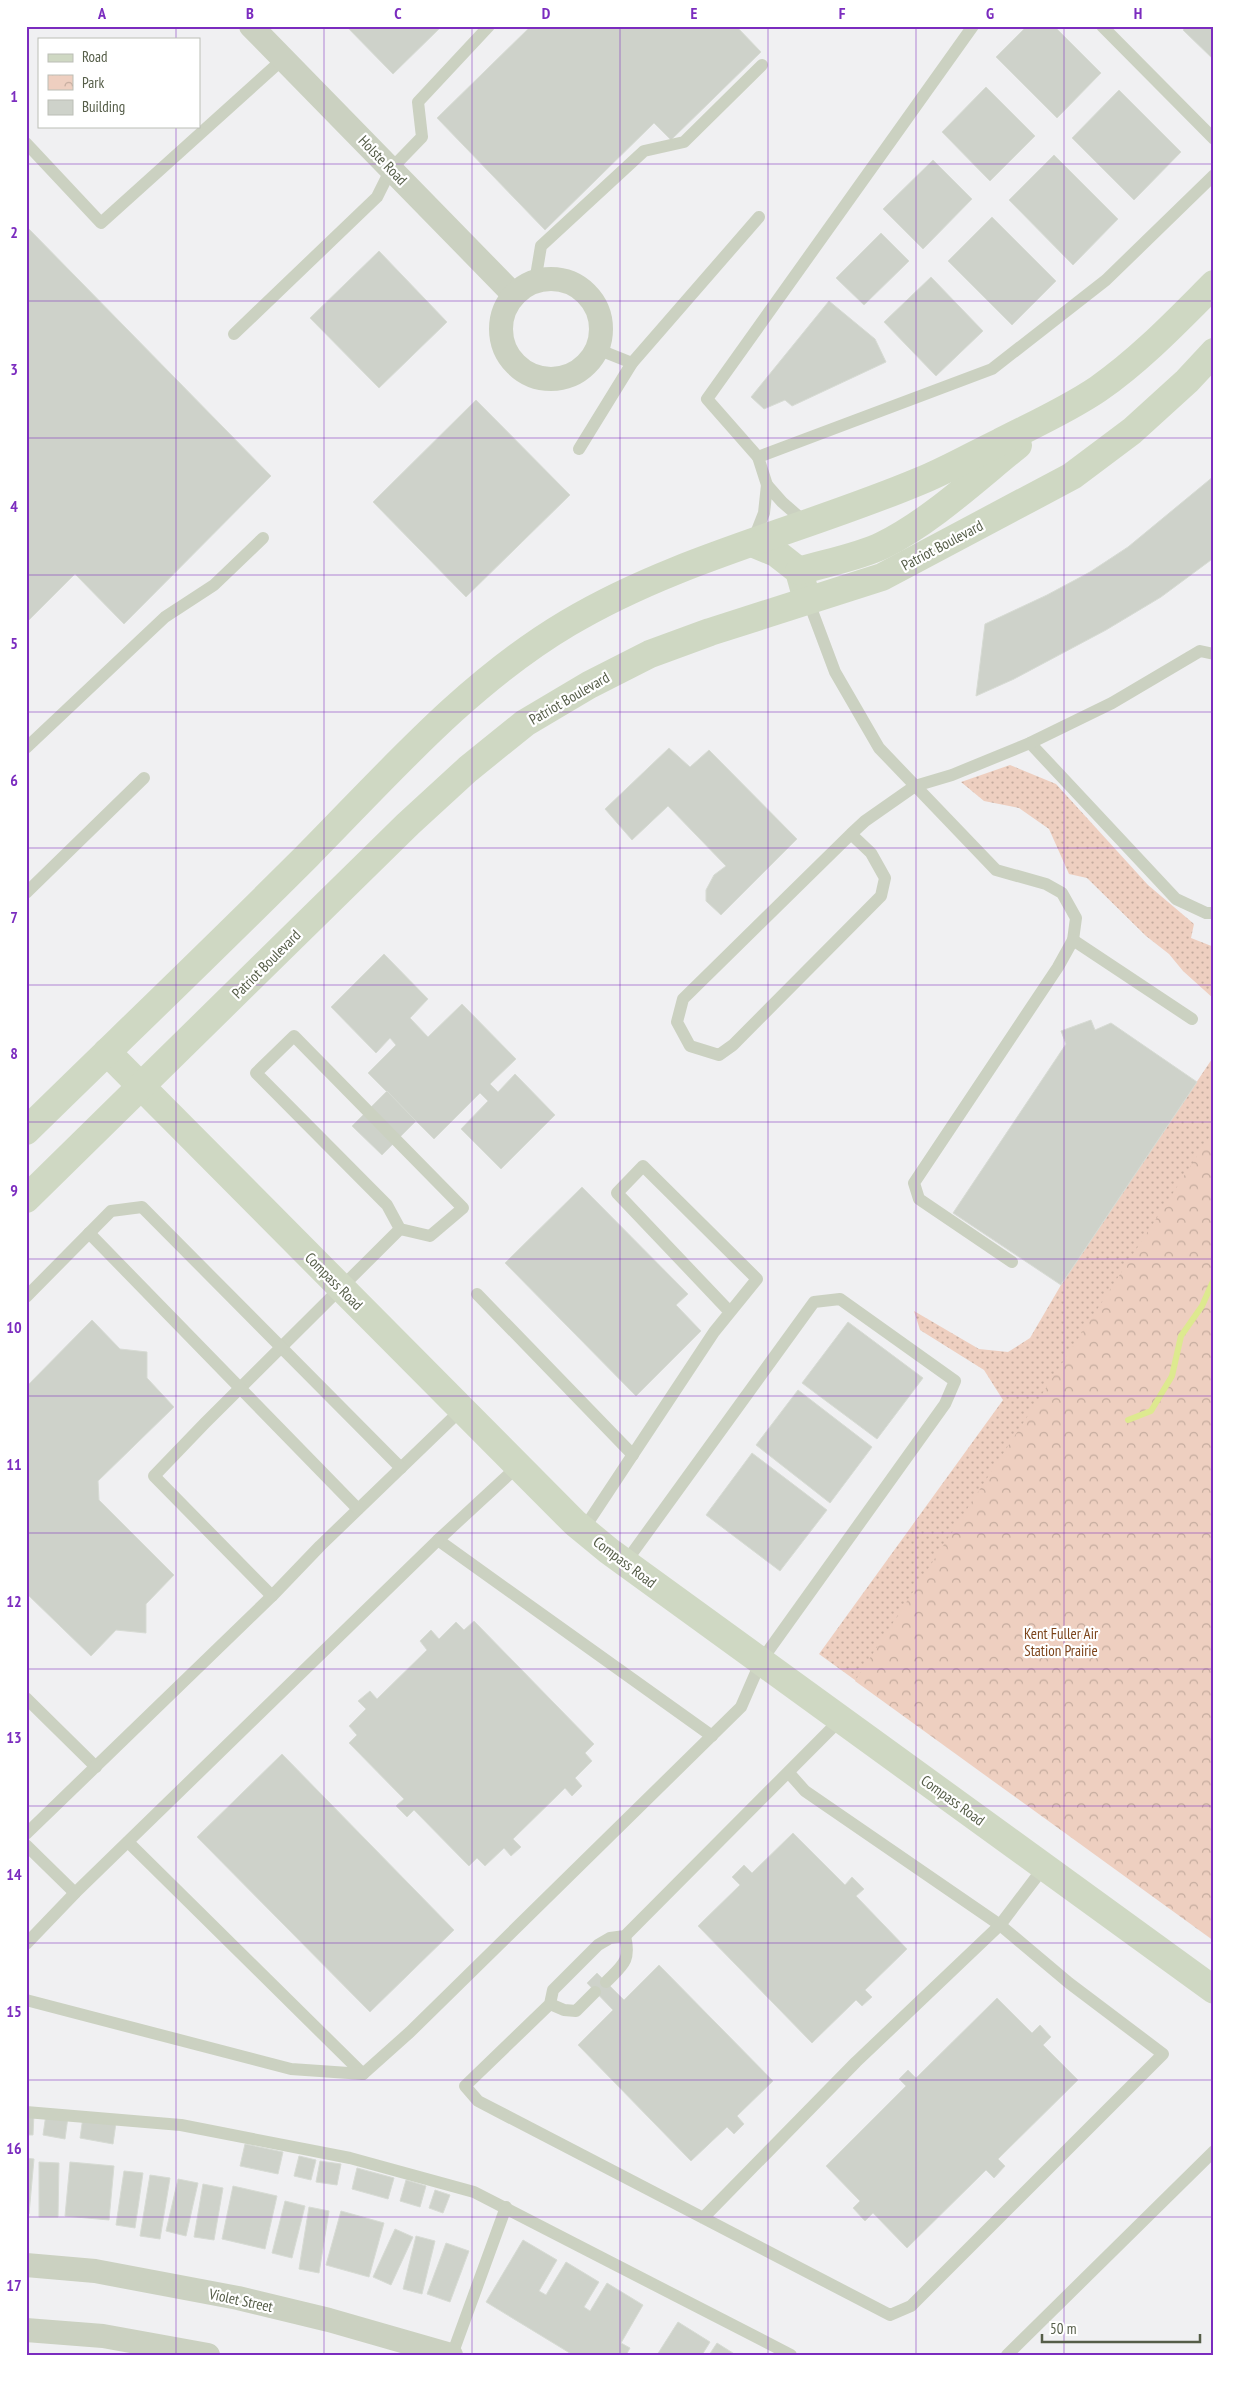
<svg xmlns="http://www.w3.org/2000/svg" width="1240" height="2381" viewBox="0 0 1240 2381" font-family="'PT Sans Narrow',sans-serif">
	<defs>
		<pattern id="grass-dots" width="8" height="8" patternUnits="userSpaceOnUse" patternTransform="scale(1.25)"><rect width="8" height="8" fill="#eecfc0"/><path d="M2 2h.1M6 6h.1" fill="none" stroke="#c4ab9e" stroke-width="1.8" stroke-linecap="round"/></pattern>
		<pattern id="park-crowns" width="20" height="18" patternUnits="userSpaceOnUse" patternTransform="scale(1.25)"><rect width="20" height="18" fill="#eecfc0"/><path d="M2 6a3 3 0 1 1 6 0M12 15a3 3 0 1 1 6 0" fill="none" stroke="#c4ab9e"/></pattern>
	</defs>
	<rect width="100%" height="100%" fill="#f0f0f2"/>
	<g fill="url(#grass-dots)">
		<path d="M 1010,765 L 1056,784 L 1148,885 L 1194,924 L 1191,938 L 1214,947 L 1214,999 L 1183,971 L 1169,954 L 1146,936 L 1087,878 L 1069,874 L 1049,829 L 1019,808 L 984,801 L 961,782 Z"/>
		<path d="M 1214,1056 L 1214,1940 L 819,1654 L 1003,1400 L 984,1370 L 920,1330 L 914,1311 L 979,1349 L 1008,1352 L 1030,1338 L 1061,1285 Z"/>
	</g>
	<path fill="url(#park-crowns)" d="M 1214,1130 L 1214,1941 L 855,1681 Z"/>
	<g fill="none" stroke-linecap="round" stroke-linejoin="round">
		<path stroke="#dde98f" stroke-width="6" d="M 1128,1420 L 1151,1411 L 1172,1376 L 1181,1336 L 1202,1306 L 1214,1279"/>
	</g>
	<g fill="#ced2ca" stroke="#d7dbd4">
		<path d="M 346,26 L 442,26 L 393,74 Z"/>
		<path d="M 531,26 L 736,26 L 761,52 L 671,140 L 654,123 L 545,230 L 437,118 Z"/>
		<path d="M 1027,26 L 1054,26 L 1101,73 L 1057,118 L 996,57 Z"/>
		<path d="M 1187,26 L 1214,26 L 1214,60 L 1183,30 Z"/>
		<path d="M 986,87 L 1035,136 L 990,181 L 942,132 Z"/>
		<path d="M 1119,90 L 1181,152 L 1134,200 L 1072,138 Z"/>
		<path d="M 1054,155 L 1118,219 L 1073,265 L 1009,200 Z"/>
		<path d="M 933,160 L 972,199 L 923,249 L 883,209 Z"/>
		<path d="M 992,217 L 1056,281 L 1012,325 L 948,261 Z"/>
		<path d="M 28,228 L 271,476 L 124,624 L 75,574 L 26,623 L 26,230 Z"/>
		<path d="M 881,233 L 909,261 L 864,305 L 836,278 Z"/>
		<path d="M 379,251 L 447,322 L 379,388 L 310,318 Z"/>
		<path d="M 931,277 L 983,331 L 936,376 L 884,322 Z"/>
		<path d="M 829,301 L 875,339 L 886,362 L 792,406 L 785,400 L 764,409 L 751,397 Z"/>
		<path d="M 476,400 L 570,495 L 466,597 L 373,502 Z"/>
		<path d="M 1214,476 L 1214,562 L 1211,560 L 1161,597 L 1106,630 L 1014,679 L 976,696 L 985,624 L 1047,595 L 1090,572 L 1128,547 Z"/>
		<path d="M 669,748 L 690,767 L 709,750 L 797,839 L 721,915 L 706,901 L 706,890 L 714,875 L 726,866 L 668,806 L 632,840 L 605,809 Z"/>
		<path d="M 384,954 L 428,999 L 410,1018 L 428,1037 L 462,1004 L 516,1059 L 490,1084 L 498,1092 L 515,1074 L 555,1115 L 501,1169 L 461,1129 L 488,1101 L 480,1093 L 434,1139 L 368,1073 L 396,1045 L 390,1038 L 376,1053 L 331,1007 Z"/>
		<path d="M 1091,1020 L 1095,1030 L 1111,1023 L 1197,1082 L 1061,1285 L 953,1213 L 1066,1044 L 1061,1031 Z"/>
		<path d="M 387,1091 L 416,1121 L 382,1155 L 352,1126 Z"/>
		<path d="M 582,1187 L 688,1294 L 676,1305 L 701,1331 L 636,1396 L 505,1263 Z"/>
		<path d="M 92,1320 L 120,1349 L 147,1352 L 147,1378 L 174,1407 L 98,1481 L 99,1500 L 174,1575 L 146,1604 L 146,1633 L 116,1630 L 91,1656 L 26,1593 L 26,1387 Z"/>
		<path d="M 848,1322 L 923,1378 L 877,1439 L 802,1383 Z"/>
		<path d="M 798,1390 L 872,1447 L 830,1503 L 756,1445 Z"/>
		<path d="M 752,1453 L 827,1510 L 780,1571 L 706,1515 Z"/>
		<path d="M 474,1621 L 594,1744 L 585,1753 L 592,1761 L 575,1778 L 582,1786 L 572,1796 L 565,1788 L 513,1839 L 521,1847 L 511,1856 L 504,1848 L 485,1866 L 477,1858 L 469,1866 L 414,1810 L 407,1817 L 396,1806 L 404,1799 L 349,1743 L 357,1735 L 349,1726 L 366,1709 L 358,1701 L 370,1691 L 377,1699 L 427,1650 L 420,1641 L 431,1630 L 439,1639 L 456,1622 L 464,1630 Z"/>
		<path d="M 282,1754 L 454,1930 L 370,2012 L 197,1837 Z"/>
		<path d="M 793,1833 L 845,1885 L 852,1877 L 864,1889 L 856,1896 L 907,1949 L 865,1990 L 872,1997 L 862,2006 L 856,2000 L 812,2043 L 698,1926 L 740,1885 L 732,1877 L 744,1865 L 752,1873 Z"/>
		<path d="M 659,1965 L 773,2081 L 737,2116 L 744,2124 L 734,2134 L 727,2127 L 691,2161 L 578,2045 L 613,2010 L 587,1983 L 597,1973 L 624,2000 Z"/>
		<path d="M 997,1998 L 1032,2033 L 1040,2025 L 1051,2037 L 1043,2045 L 1078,2080 L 998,2159 L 1005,2166 L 994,2178 L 986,2170 L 907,2248 L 873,2213 L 865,2221 L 853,2208 L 860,2201 L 826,2166 L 906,2086 L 899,2079 L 908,2070 L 916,2078 Z"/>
		<path d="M 26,2112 L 34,2113 L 33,2135 L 26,2135 Z"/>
		<path d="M 46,2114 L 68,2117 L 65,2139 L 43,2135 Z"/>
		<path d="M 83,2117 L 116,2123 L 113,2144 L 80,2138 Z"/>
		<path d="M 245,2144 L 283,2152 L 278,2174 L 240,2166 Z"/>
		<path d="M 299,2156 L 316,2160 L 311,2180 L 294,2176 Z"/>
		<path d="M 26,2158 L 34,2159 L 29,2214 L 26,2214 Z"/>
		<path d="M 320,2161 L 341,2164 L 337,2185 L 316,2182 Z"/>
		<path d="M 39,2162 L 59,2163 L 58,2217 L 39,2217 Z"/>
		<path d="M 70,2162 L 114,2166 L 109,2220 L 65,2216 Z"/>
		<path d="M 357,2168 L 394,2178 L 388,2199 L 352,2189 Z"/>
		<path d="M 124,2171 L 143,2173 L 135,2228 L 116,2225 Z"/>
		<path d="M 150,2175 L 170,2178 L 160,2239 L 140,2236 Z"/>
		<path d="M 178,2179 L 198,2183 L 186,2236 L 166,2231 Z"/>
		<path d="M 406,2180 L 426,2186 L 420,2207 L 400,2201 Z"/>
		<path d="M 203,2184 L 223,2188 L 214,2240 L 194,2237 Z"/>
		<path d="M 233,2186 L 277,2196 L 265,2249 L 222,2239 Z"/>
		<path d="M 435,2190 L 450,2195 L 443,2213 L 429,2208 Z"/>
		<path d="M 285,2201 L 305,2206 L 292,2258 L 272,2253 Z"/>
		<path d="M 309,2207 L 329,2211 L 319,2273 L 299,2269 Z"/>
		<path d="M 341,2211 L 384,2223 L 369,2277 L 326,2265 Z"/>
		<path d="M 395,2229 L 413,2237 L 391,2285 L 373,2277 Z"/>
		<path d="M 416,2236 L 435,2241 L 422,2294 L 403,2289 Z"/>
		<path d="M 523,2240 L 557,2260 L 539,2291 L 546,2295 L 566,2262 L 599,2282 L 584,2307 L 590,2311 L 607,2283 L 643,2305 L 621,2343 L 630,2348 L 626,2355 L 573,2355 L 486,2302 Z"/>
		<path d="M 446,2243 L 469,2251 L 450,2302 L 427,2294 Z"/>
		<path d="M 678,2322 L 710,2342 L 702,2355 L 657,2355 Z"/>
		<path d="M 717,2343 L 736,2355 L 709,2355 Z"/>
	</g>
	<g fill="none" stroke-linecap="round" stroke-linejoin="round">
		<g stroke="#cbd1c1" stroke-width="12">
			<path d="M 973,26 L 707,399 L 758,457 L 992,369 L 1106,280 L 1214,175"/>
			<path d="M 1102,26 L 1214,139"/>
			<path d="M 26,143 L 101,223 L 283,59"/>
			<path d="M 535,282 L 541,246 L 644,151 L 684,142 L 762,65"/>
			<path d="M 234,334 L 377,197 L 391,169 L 422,137 L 418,102 L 489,26"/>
			<path d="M 597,349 L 632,363 L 759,217"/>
			<path d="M 579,449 L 632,363"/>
			<path d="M 758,457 L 767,485"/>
			<path d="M 753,541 L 764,513 L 767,485 L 782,502 L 806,523"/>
			<path d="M 808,600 L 835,672 L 879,748 L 996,870 L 1046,884 L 1062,893 L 1076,918 L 1073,940 L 1058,967 L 914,1183 L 919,1199 L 1012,1262"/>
			<path d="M 1030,743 L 1176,899 L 1206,913 L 1214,913"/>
			<path d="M 26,748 L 165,617 L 214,585 L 263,538"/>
			<path d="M 851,834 L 871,853 L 885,878 L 881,896 L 733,1045 L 719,1055 L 690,1046 L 677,1022 L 683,999 L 851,834 L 865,821 L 915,786 L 952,775 L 1030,743 L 1112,703 L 1200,651 L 1214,654"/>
			<path d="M 26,893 L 144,778"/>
			<path d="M 1073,940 L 1192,1019"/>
			<path d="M 400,1229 L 387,1205 L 256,1073 L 294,1036 L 463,1208 L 430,1236 L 400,1229 L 205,1423 L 154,1476 L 272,1596 L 320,1546 L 461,1410"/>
			<path d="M 89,1233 L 358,1509"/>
			<path d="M 477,1294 L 633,1455"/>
			<path d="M 26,1297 L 111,1211 L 142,1207 L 401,1468"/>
			<path d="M 517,1467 L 438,1540 L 712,1736"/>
			<path d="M 583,1530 L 714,1332 L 757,1279 L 643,1166 L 617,1193 L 730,1312"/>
			<path d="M 26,1698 L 96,1767"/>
			<path d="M 789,1773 L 805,1791 L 1000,1925 L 1044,1867"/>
			<path d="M 26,1834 L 272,1596"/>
			<path d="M 128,1842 L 363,2074 L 410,2032 L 741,1707 L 761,1661 L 945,1404 L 955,1381 L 840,1299 L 814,1302 L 625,1563"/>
			<path d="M 26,1845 L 75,1893 L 438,1540"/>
			<path d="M 26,1944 L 75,1893"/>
			<path d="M 606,1982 C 623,1965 631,1961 625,1936"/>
			<path d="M 26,2000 L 291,2069 L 363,2074"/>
			<path d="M 550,2004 L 564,2010 L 576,2011 L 595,1992"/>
			<path d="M 26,2112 L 181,2125 L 350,2158 L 474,2192 L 791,2355"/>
			<path d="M 703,2218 L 856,2062 L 1000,1925 L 1069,1983 L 1163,2054 L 911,2306 L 890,2315 L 478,2101 L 465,2086 L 550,2004 L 553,1990 L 598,1945 L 610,1938 L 625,1936 L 841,1719"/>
			<path d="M 452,2355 L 506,2207"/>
			<path d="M 1007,2355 L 1214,2151"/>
		</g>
		<g stroke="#cbd1c1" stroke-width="24">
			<path d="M 251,26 L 514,295"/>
			<circle cx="551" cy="329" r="50"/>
			<path d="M 26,2265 L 95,2271 L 238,2298 L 329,2320 L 451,2355"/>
			<path d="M 26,2330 L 103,2336 L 208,2355"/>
		</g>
		<g stroke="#cfd8c3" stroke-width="28">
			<path d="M 752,543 L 776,553 L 799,571 L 804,589"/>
			<path d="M 799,571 C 825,563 859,557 883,545 C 930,522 977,478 1018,445"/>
			<path d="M 107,1052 L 575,1523 L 609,1551 L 1214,1990"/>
			<path d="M 26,1131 C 120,1039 215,948 308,855 C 390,772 467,683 568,623 C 677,558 804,530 920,481 C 947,470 973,455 1000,442 C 1033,425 1067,410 1098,389 C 1141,359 1177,321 1214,284"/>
			<path d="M 26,1199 L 408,824 L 468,769 L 525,723 L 589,685 L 650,654 L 710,632 L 882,577 L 1072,476 L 1132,431 L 1187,381 L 1214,352"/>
		</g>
	</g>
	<path fill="none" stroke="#7b2cbf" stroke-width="1" stroke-opacity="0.55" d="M 176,26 L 176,39M 324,26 L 324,2355M 472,26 L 472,2355M 620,26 L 620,2355M 768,26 L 768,2355M 916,26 L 916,2355M 1064,26 L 1064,2355M 176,126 L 176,2355M 26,164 L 1214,164M 26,301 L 1214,301M 26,438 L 1214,438M 26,575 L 1214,575M 26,712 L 1214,712M 26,848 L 1214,848M 26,985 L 1214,985M 26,1122 L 1214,1122M 26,1259 L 1214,1259M 26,1396 L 1214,1396M 26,1533 L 1214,1533M 26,1669 L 1214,1669M 26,1806 L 1214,1806M 26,1943 L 1214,1943M 26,2080 L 1214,2080M 26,2217 L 1214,2217"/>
	<g text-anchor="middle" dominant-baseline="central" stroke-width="4.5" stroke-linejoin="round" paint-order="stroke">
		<g font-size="15" fill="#555d48" stroke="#fff">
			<text transform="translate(383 160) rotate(46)">Holste Road</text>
			<text transform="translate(942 545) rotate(-28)">Patriot Boulevard</text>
			<text transform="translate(569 698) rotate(-30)">Patriot Boulevard</text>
			<text transform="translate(266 964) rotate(-45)">Patriot Boulevard</text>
			<text transform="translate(334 1281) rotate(45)">Compass Road</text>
			<text transform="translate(625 1562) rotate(37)">Compass Road</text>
			<text transform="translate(953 1800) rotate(36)">Compass Road</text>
			<text transform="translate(241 2300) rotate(12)">Violet Street</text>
		</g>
		<g font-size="15" fill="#7c441b" stroke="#fff">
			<text x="1061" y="1633">Kent Fuller Air<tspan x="1061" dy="17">Station Prairie</tspan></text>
		</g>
	</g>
	<rect width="1240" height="2381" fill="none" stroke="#ffffff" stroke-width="55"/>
	<rect x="38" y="38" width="162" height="90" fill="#ffffff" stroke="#bbbeb6"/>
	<rect x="48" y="54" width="25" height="8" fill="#cfd8c3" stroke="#bbbeb6"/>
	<text x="82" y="62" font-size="15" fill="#555d48">Road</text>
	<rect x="48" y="75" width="25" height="15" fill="url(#park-crowns)" stroke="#bbbeb6"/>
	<text x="82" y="88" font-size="15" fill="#555d48">Park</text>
	<rect x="48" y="100" width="25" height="15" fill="#ced2ca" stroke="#bbbeb6"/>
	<text x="82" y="112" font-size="15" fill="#555d48">Building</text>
	<path d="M1042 2334v8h158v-8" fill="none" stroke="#555d48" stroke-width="2.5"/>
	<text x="1050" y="2334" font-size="15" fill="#555d48" stroke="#ffffff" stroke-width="4" paint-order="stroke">50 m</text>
	<rect x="28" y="28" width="1184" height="2326" fill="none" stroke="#7b2cbf" stroke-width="2"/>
	<g font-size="16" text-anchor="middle" font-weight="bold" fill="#7b2cbf">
		<text x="102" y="19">A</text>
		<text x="250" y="19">B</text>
		<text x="398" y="19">C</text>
		<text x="546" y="19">D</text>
		<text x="694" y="19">E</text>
		<text x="842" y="19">F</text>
		<text x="990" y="19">G</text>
		<text x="1138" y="19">H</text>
		<text x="14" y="102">1</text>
		<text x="14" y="238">2</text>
		<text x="14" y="375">3</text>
		<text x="14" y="512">4</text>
		<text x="14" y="649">5</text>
		<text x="14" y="786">6</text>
		<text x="14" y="923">7</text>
		<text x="14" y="1059">8</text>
		<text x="14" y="1196">9</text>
		<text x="14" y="1333">10</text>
		<text x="14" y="1470">11</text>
		<text x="14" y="1607">12</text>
		<text x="14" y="1743">13</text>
		<text x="14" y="1880">14</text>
		<text x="14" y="2017">15</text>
		<text x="14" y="2154">16</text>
		<text x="14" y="2291">17</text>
	</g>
</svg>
